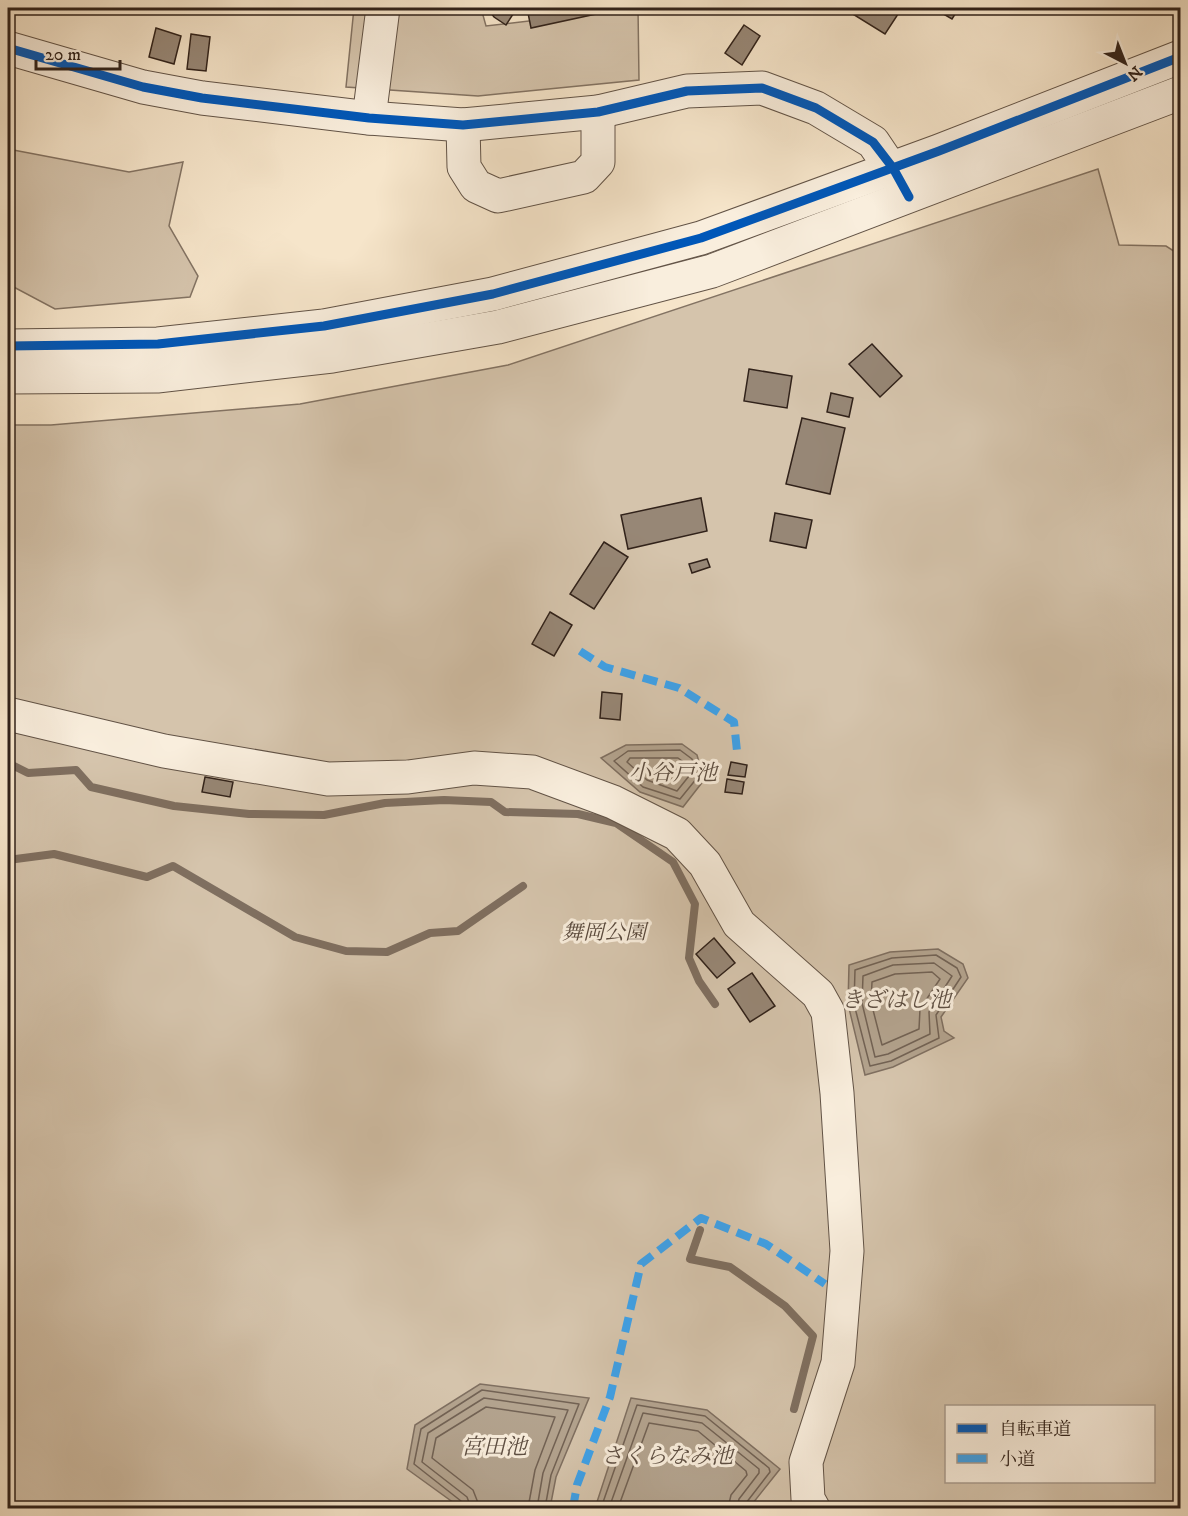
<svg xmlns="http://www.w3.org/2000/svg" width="1188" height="1516" viewBox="0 0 1188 1516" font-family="'IM FELL DW Pica','Noto Serif JP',serif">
	<rect width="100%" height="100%" fill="#f6e5ca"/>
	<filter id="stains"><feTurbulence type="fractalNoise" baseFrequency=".00333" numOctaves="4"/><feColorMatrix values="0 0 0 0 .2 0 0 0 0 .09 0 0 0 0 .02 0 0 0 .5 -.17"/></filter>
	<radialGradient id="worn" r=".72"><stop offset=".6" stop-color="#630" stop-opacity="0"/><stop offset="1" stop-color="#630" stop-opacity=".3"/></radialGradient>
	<g fill="#d5c4ac" stroke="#837363" stroke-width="1.5" fill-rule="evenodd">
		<path d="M 354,8 L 481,8 L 486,26 L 638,8 L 639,80 L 478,96 L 346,87 Z"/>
		<path d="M 8,149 L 129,172 L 183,162 L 169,226 L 198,276 L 190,297 L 55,309 L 8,284 Z"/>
		<path d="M 1098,169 L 1119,245 L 1166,246 L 1180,255 L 1180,1508 L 827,1508 L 800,1498 L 790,1508 L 8,1508 L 8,425 L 51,425 L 300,404 L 508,365 ZM 946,1406 L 1154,1406 L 1154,1482 L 946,1482 Z"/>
	</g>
	<g fill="#b3a38e" stroke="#7f6f60" stroke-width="1.5">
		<path d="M 682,744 L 697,755 L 704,780 L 683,807 L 640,792 L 601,758 L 626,745 Z"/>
		<path d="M 938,949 L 963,964 L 968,978 L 941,1017 L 944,1031 L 954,1038 L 893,1067 L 865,1075 L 848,1004 L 849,965 L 890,952 Z"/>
		<path d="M 480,1384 L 589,1398 L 556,1477 L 550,1508 L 461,1508 L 407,1469 L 415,1425 Z"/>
		<path d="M 631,1398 L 707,1410 L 780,1469 L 749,1508 L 595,1508 Z"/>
	</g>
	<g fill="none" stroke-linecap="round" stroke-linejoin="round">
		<g stroke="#726254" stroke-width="1.5">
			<path d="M 680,750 L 692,759 L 697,778 L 680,799 L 643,787 L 614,761 L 628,751 Z"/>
			<path d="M 678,758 L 685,763 L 689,776 L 677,791 L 647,780 L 627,762 L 630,758 Z"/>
			<path d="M 654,767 L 675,767 L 679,775 L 673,780 L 652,773 Z"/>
			<path d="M 936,955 L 957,968 L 961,977 L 936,1015 L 939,1038 L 891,1061 L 870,1066 L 854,1004 L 855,970 L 892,958 Z"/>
			<path d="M 934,963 L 952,976 L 929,1012 L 930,1034 L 888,1054 L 875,1057 L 862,1003 L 863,976 L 893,965 Z"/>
			<path d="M 932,972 L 940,979 L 920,1009 L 919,1029 L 882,1045 L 871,1002 L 872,982 L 895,974 Z"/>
			<path d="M 463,1508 L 461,1501 L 414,1464 L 421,1429 L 482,1390 L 579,1404 L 551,1475 L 545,1508"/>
			<path d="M 471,1508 L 467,1497 L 422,1462 L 428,1433 L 484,1398 L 568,1410 L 543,1473 L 537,1508"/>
			<path d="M 480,1508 L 473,1490 L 432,1458 L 436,1438 L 486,1407 L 555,1417 L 535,1470 L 528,1508"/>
			<path d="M 601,1508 L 637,1405 L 705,1416 L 769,1468 L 770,1472 L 746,1503 L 744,1508"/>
			<path d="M 609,1508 L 643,1413 L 702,1423 L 759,1469 L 759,1473 L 739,1499 L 737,1508"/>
			<path d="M 618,1508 L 649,1423 L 698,1431 L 746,1471 L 747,1475 L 731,1495 L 728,1508"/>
		</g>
		<g stroke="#7f6f60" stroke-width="8">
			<path d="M 8,763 L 28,773 L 76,770 L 91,787 L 174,806 L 249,814 L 324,815 L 385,803 L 444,800 L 491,802 L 505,812 L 578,814 L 616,823 L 673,862 L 695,904 L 689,958 L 699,981 L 715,1004"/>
			<path d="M 8,860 L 54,854 L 147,877 L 173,866 L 295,937 L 346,951 L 387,952 L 430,933 L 458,931 L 523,886"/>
			<path d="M 700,1230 L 690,1259 L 730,1267 L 785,1306 L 813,1336 L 794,1409"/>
		</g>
	</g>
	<g fill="#978776" stroke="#31221a" stroke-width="1.5">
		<path d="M 487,8 L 517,8 L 506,25 L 494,17 Z"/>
		<path d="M 527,8 L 624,8 L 531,28 Z"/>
		<path d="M 843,8 L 902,8 L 885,34 Z"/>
		<path d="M 933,8 L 959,8 L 952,19 Z"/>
		<path d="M 744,25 L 760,36 L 742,65 L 725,53 Z"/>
		<path d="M 156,28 L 181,36 L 174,64 L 149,57 Z"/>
		<path d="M 191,34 L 210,37 L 206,71 L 187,69 Z"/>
		<path d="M 872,344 L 902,376 L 880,397 L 849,364 Z"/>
		<path d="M 749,369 L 792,376 L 787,408 L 744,401 Z"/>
		<path d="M 831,393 L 853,398 L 849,417 L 827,412 Z"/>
		<path d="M 802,418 L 845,428 L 830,494 L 786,484 Z"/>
		<path d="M 701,498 L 707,531 L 628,549 L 621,515 Z"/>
		<path d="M 775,513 L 812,520 L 806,548 L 770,541 Z"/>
		<path d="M 604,542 L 628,557 L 594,609 L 570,594 Z"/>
		<path d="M 707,559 L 710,567 L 692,573 L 689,564 Z"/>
		<path d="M 550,612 L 572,625 L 554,656 L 532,644 Z"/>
		<path d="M 602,692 L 622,694 L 620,720 L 600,718 Z"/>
		<path d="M 731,762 L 747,765 L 745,777 L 728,775 Z"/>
		<path d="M 205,777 L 233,782 L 230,797 L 202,792 Z"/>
		<path d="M 727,779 L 744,782 L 742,794 L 725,792 Z"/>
		<path d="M 714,938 L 735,963 L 717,978 L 696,954 Z"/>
		<path d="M 752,973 L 775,1006 L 750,1022 L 728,989 Z"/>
	</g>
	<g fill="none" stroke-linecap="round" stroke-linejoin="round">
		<g stroke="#625346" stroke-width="35">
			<g id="minor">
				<path d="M 8,48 L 143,87 L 202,98 L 369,118 L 463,125 L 598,112 L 687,91 L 762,88 L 816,108 L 873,142 L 902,185"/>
				<path d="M 369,118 L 383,8"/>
				<path d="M 463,125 L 464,167 L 476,186 L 498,196 L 584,177 L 598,162 L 598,112"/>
				<path d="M 8,346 L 158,344 L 324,326 L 493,294 L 701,238 L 939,151 L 1180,57"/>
				<path d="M 8,377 L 157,376 L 332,356 L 498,327 L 712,271 L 1180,93"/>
				<path d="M 8,714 L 164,751 L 328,779 L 408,777 L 474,768 L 532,772 L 613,802 L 677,834 L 705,864 L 739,924 L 818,994 L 828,1012 L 837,1093 L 847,1251 L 838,1363 L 806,1462 L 808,1499 L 813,1508"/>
			</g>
		</g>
		<use href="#minor" stroke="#f9eedd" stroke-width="33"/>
		<g stroke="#3ea2ea" stroke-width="8" stroke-dasharray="15 8" stroke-linecap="butt">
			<path d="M 580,651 L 605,667 L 679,688 L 734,722 L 737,751"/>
			<path d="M 573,1508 L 577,1485 L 610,1397 L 641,1264 L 701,1218 L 766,1244 L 825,1284"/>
		</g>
		<g stroke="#f9eedd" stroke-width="13">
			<g id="cycleway">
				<path d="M 8,48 L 143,87 L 202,98 L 369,118 L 463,125 L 598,112 L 687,91 L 762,88 L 816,108 L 873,142 L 893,168 L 909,197"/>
				<path d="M 8,346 L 158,344 L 324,326 L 493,294 L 701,238 L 939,151 L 1180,57"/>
			</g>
		</g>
		<use href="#cycleway" stroke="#0057b8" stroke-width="9"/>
	</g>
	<g text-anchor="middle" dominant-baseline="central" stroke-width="6" stroke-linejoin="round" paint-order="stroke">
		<g font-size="21" font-style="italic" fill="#5a4a3e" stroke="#f9eedd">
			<text x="604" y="933">舞岡公園</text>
		</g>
		<g font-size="22" font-style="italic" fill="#5e4f43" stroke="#f9eedd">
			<text x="673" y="773">小谷戸池</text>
			<text x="896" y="1000">きざはし池</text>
			<text x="494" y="1447">宮田池</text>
			<text x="667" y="1456">さくらなみ池</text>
		</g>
	</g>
	<rect width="1188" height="1516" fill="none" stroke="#f6e5ca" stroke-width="30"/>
	<rect x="9" y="9" width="1170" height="1498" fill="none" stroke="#31221a" stroke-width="3"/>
	<rect x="15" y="15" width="1158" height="1486" fill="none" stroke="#31221a" stroke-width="1.5"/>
	<rect x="945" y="1405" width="210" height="78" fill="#f9eedd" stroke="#a99c8f" stroke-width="1.5"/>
	<rect x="957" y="1424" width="30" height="9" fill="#0057b8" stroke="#a99c8f" stroke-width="1.5"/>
	<text x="999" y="1435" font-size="18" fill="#31221a">自転車道</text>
	<rect x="957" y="1454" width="30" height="9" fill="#3ea2ea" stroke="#a99c8f" stroke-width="1.5"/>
	<text x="999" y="1465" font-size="18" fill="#31221a">小道</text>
	<g transform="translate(1125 63) rotate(138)" stroke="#f9eedd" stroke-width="4.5" paint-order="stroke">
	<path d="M0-4.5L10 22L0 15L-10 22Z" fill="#31221a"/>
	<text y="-9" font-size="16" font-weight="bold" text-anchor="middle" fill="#31221a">N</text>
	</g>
	<path d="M36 60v9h84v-9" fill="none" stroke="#31221a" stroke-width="3"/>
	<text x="45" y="60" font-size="18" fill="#31221a" stroke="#f9eedd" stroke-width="4.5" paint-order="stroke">20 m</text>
	<rect width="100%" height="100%" filter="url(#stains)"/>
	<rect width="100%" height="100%" fill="url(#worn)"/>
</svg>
